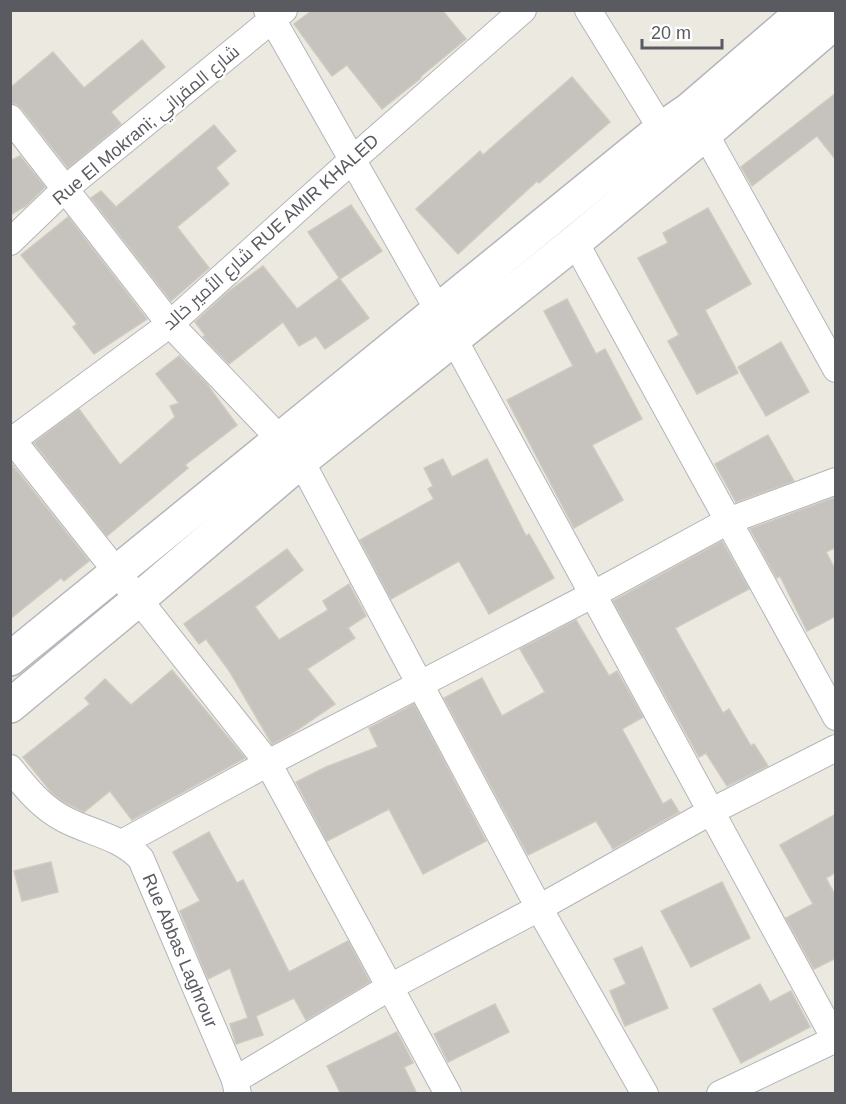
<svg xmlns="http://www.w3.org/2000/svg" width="846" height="1104" viewBox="0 0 846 1104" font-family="Helvetica,Cairo,sans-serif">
	<rect width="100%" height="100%" fill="#ebe9e0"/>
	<g fill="#c6c2bd" stroke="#cfcabf" stroke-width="1.5">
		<path d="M 313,10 L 442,10 L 466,39 L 420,77 L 421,78 L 382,109 L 347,65 L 332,76 L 294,24 Z"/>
		<path d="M 142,40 L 165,67 L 111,112 L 121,124 L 68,168 L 22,109 L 16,104 L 10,103 L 10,88 L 53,52 L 84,88 Z"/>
		<path d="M 572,77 L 610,122 L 539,183 L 537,181 L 458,254 L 416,209 L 480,151 L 483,155 Z"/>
		<path d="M 836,93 L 836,160 L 817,136 L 752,186 L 741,167 Z"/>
		<path d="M 214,125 L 236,151 L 216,168 L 229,184 L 177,227 L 209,268 L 171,301 L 91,198 L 101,191 L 116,207 Z"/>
		<path d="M 20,156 L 45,187 L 26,206 L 10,215 L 10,161 Z"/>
		<path d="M 351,205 L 382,251 L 340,279 L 308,232 Z"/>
		<path d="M 708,208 L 751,284 L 705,310 L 738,373 L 697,394 L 668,341 L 679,335 L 638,258 L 668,243 L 663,233 Z"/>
		<path d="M 68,217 L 147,319 L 94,354 L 73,327 L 77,324 L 21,255 Z"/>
		<path d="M 263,266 L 297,309 L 339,278 L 369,318 L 325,349 L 316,336 L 299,346 L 283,322 L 229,364 L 203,337 L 205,335 L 195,322 L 228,292 Z"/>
		<path d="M 567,299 L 596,354 L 605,349 L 642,419 L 592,445 L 623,500 L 574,528 L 507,400 L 573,366 L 544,311 Z"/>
		<path d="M 781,342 L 809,392 L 766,416 L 738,367 Z"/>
		<path d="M 179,356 L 206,383 L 237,425 L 185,465 L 188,468 L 107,536 L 34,443 L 79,409 L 120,465 L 175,417 L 170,406 L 179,403 L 156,374 Z"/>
		<path d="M 768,435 L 794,481 L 736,502 L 715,464 Z"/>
		<path d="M 443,459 L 452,477 L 487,459 L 526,536 L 529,534 L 554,578 L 489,614 L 459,561 L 391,599 L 360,540 L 434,499 L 428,489 L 433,486 L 424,468 Z"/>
		<path d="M 10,462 L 89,561 L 64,581 L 61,578 L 10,619 Z"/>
		<path d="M 836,497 L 836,547 L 826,552 L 836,571 L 836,616 L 807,631 L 780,576 L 777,578 L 775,575 L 750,529 Z"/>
		<path d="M 722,541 L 749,589 L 675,628 L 723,713 L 729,709 L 751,746 L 754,744 L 768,766 L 727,786 L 706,753 L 699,757 L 613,601 Z"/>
		<path d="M 287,549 L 303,570 L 255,607 L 279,640 L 328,610 L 323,601 L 349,584 L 366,616 L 348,628 L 355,638 L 307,669 L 335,704 L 291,734 L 272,744 L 230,672 L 206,639 L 199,644 L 184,624 Z"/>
		<path d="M 576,620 L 609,676 L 617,671 L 643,717 L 622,729 L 663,804 L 671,799 L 679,812 L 613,849 L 596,821 L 528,855 L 444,698 L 482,678 L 502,716 L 545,692 L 520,649 Z"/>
		<path d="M 172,670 L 245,758 L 132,820 L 110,791 L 84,812 L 64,802 L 52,793 L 23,757 L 90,704 L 85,698 L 105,679 L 131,705 Z"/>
		<path d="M 414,704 L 486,841 L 423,874 L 389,809 L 327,841 L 296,782 L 326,767 L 378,747 L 369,728 Z"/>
		<path d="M 836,814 L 836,872 L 826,878 L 834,893 L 836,892 L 836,958 L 814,969 L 786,918 L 813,904 L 780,845 Z"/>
		<path d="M 209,832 L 237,883 L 243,880 L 289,972 L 348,941 L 370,982 L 306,1020 L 294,998 L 256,1016 L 263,1035 L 236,1044 L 230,1024 L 248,1018 L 230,968 L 208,979 L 180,911 L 200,901 L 173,852 Z"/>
		<path d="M 51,862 L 58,892 L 22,901 L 14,871 Z"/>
		<path d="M 722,882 L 750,938 L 691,967 L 661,911 Z"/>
		<path d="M 642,947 L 668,1008 L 625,1026 L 610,991 L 626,984 L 614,959 Z"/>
		<path d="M 760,984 L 770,1002 L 791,991 L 810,1027 L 741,1063 L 713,1009 Z"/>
		<path d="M 495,1004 L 509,1032 L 448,1062 L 434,1034 Z"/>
		<path d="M 397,1032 L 413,1063 L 404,1067 L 417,1094 L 341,1094 L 327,1066 Z"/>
	</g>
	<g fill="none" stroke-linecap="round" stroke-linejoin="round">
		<g stroke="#b3b5ba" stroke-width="28">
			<g id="street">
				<path d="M 267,10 L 438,310 L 836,1041"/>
				<path d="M 588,10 L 670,143"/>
				<path d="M 10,118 L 170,324 L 280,439"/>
				<path d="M 697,119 L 836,369"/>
				<path d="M 10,242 L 65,189 L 284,10"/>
				<path d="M 575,242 L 836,717"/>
				<path d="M 10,437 L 268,763 L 448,1094"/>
				<path d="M 10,442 L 170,324 L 351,161 L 523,10"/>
				<path d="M 301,461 L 539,908 L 645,1094"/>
				<path id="s1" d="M 10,768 C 26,788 41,807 64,819 C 90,833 120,836 141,859 L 235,1080 L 238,1094"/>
				<path d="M 122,843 L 268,763 L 592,595 L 728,521 L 836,481"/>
				<path d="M 235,1080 L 390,987 L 539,908 L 710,812 L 836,748"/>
				<path d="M 720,1094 L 836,1039"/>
			</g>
		</g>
		<g stroke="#b4b6bc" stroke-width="36">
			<g id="secondary">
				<path d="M 10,659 L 661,129 L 690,109 L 805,10"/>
				<path d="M 10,706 L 139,599 L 301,461 L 575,242 L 706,133 L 836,21"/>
			</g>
		</g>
		<use href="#street" stroke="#fff" stroke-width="26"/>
		<use href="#secondary" stroke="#fff" stroke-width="33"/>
	</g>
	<g text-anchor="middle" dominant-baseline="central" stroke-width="4.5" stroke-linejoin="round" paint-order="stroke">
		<g font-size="18" fill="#595b60" stroke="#fff">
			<text transform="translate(146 125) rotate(-40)">Rue El Mokrani; شارع المقراني</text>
			<text transform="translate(271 232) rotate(-42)">شارع الأمير خالد RUE AMIR KHALED</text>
			<text stroke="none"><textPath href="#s1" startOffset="262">Rue Abbas Laghrour</textPath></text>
		</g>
	</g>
	<rect width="846" height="1104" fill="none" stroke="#595b60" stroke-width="24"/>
	<path d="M642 39v9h80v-9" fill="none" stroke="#595b60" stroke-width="3"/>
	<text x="651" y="39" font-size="18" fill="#595b60" stroke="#ffffff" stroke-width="4.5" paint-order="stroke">20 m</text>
</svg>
